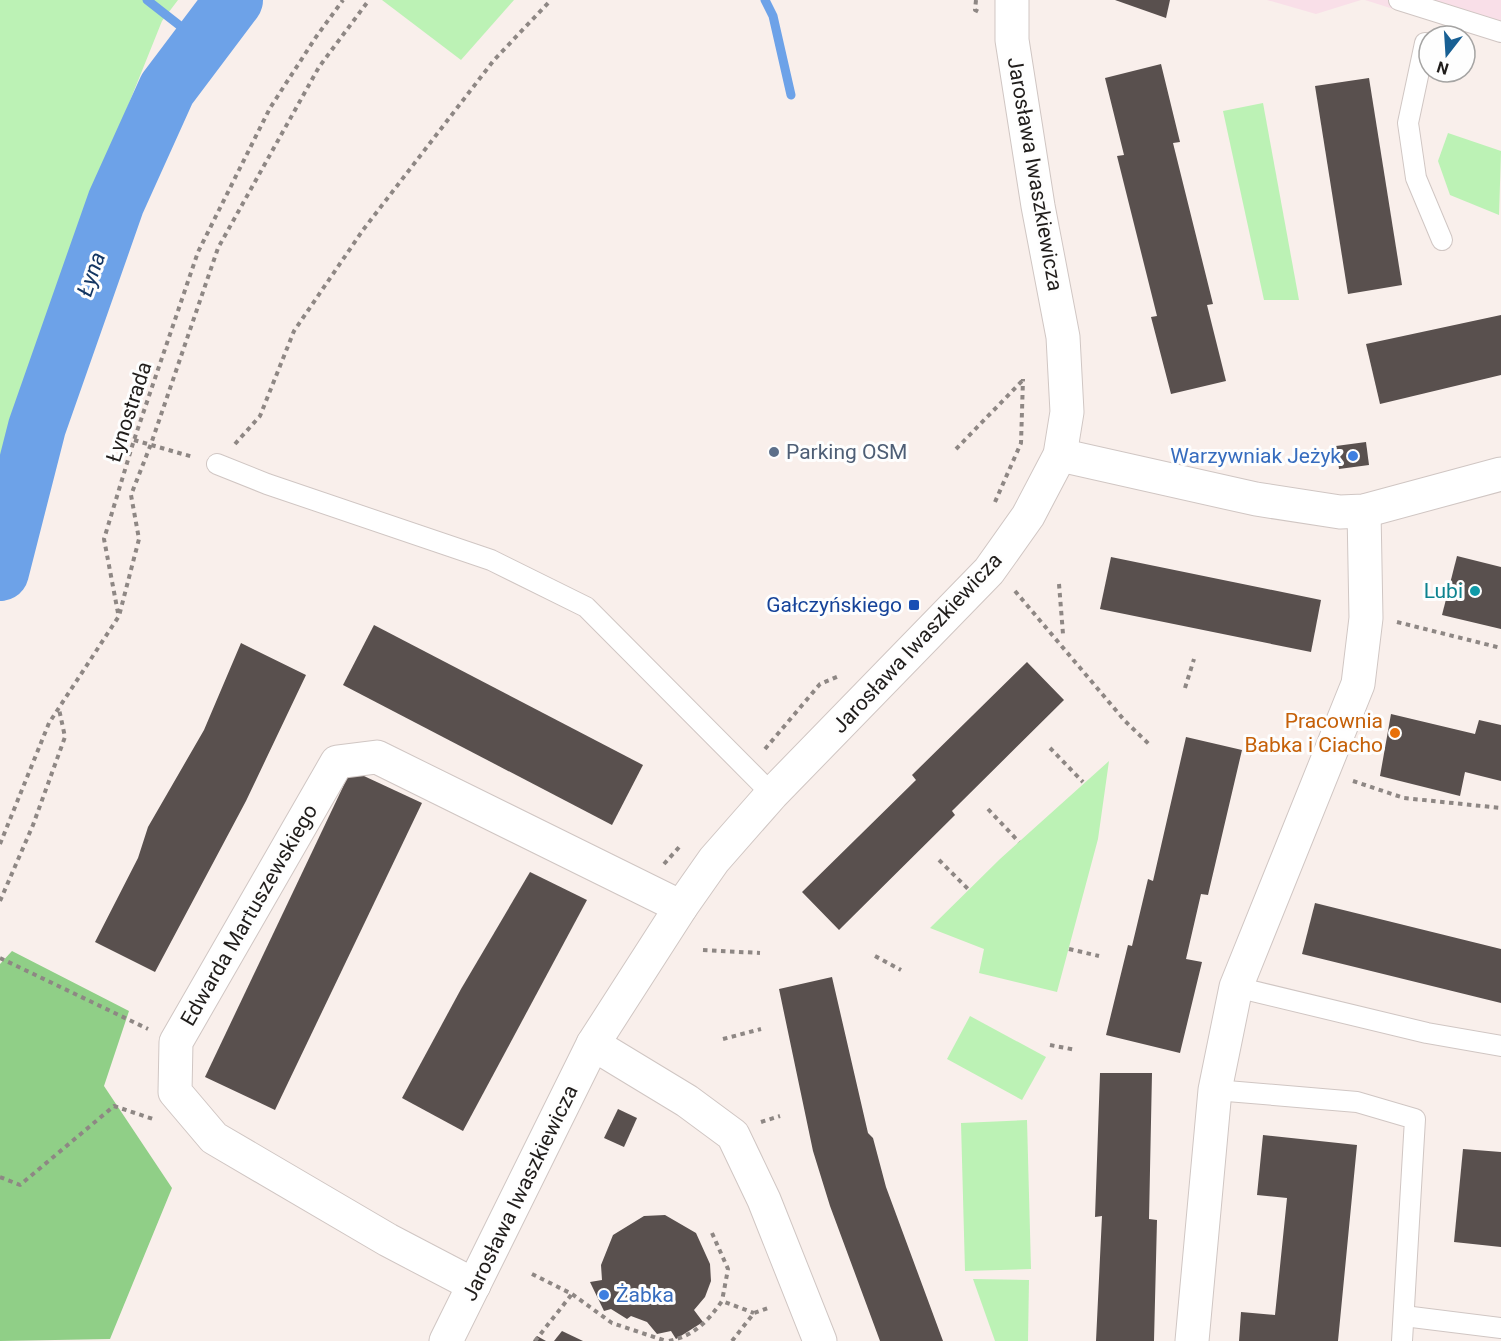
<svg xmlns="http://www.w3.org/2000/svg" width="1501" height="1341" viewBox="0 0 1501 1341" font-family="Roboto,sans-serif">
	<rect width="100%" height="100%" fill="#f9efeb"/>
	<g fill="#f9dfe8">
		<path d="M 1267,0 L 1361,0 L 1316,14 Z"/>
		<path d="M 1365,0 L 1501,0 L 1501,43 Z"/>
	</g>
	<g fill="#bcf2b5">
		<path d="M 0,0 L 178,0 L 162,21 L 115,138 L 0,529 Z"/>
		<path d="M 382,0 L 514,0 L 461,60 Z"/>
		<path d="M 1263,103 L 1299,300 L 1264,300 L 1223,111 Z"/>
		<path d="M 1448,133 L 1501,151 L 1499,215 L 1450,195 L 1438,161 Z"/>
		<path d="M 1109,761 L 1098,839 L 1057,992 L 979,973 L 984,949 L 930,928 L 1000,859 Z"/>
		<path d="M 970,1016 L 1046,1057 L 1022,1100 L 947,1059 Z"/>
		<path d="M 1027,1120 L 1031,1269 L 965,1271 L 961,1123 Z"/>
		<path d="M 973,1279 L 1029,1280 L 1028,1341 L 995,1341 Z"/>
	</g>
	<path fill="#90cf87" d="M 12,951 L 129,1011 L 104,1086 L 172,1188 L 110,1339 L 0,1341 L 0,964 Z"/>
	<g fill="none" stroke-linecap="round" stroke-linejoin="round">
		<g stroke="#6da2e8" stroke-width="9">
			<path d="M 147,0 L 202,43"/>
			<path d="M 765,0 L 773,16 L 791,95"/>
		</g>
		<path stroke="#6da2e8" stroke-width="58" d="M 0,572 L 37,427 L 116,202 L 167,89 L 234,0"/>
	</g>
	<g fill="#59504e">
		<path d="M 1115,0 L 1170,0 L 1166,18 Z"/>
		<path d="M 1161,64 L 1180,142 L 1173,143 L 1213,304 L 1207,305 L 1226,381 L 1171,394 L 1151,317 L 1157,316 L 1117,156 L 1124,155 L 1105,78 Z"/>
		<path d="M 1369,78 L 1402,285 L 1348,294 L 1315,86 Z"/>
		<path d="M 1501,315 L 1501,375 L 1380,404 L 1366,344 Z"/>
		<path d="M 1366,442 L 1369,465 L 1339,469 L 1336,446 Z"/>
		<path d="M 1457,556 L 1501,567 L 1501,629 L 1442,615 Z"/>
		<path d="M 1111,557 L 1321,600 L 1311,652 L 1100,609 Z"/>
		<path d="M 374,625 L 643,765 L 612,825 L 343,685 Z"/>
		<path d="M 241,643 L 306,675 L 246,801 L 155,972 L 95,942 L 138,858 L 148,827 L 204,730 Z"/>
		<path d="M 1027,662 L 1064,700 L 952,811 L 955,815 L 839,930 L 802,892 L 916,780 L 912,775 Z"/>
		<path d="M 1391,714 L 1475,734 L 1479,720 L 1501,725 L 1501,781 L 1465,772 L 1460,796 L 1380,776 Z"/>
		<path d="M 1186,737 L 1242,750 L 1208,895 L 1201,894 L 1186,959 L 1202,962 L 1180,1053 L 1106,1035 L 1128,945 L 1132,946 L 1148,879 L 1153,881 Z"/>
		<path d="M 351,770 L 422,803 L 275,1110 L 205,1077 Z"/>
		<path d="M 530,872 L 587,900 L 463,1131 L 402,1098 L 461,989 Z"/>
		<path d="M 1315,903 L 1501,949 L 1501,1003 L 1302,954 Z"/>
		<path d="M 832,977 L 868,1133 L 873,1138 L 886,1187 L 943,1341 L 880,1341 L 830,1206 L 813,1151 L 779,989 Z"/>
		<path d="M 1100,1073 L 1152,1073 L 1149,1219 L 1157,1220 L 1154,1341 L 1096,1341 L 1102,1216 L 1095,1217 Z"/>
		<path d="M 618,1109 L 637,1118 L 624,1147 L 604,1138 Z"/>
		<path d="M 1263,1135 L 1357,1145 L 1338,1341 L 1239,1341 L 1241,1312 L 1275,1315 L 1287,1198 L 1257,1195 Z"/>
		<path d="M 1463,1149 L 1501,1152 L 1501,1247 L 1454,1242 Z"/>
		<path d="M 665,1215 L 696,1233 L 710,1264 L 711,1281 L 705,1297 L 694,1310 L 703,1322 L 676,1339 L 671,1331 L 657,1334 L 647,1322 L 631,1316 L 627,1319 L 611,1309 L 604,1311 L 590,1282 L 602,1280 L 601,1265 L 613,1235 L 644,1216 Z"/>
		<path d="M 562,1331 L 583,1341 L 554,1341 Z"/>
		<path d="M 537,1336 L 546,1341 L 533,1341 Z"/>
	</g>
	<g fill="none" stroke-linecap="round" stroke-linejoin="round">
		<g stroke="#d0c6c3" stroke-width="22">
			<g id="lane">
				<path d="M 1399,0 L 1501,32"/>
				<path d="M 1425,43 L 1408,123 L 1416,178 L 1442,240"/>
				<path d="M 217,464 L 267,484 L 491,560 L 586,607 L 772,794"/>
				<path d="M 1236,987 L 1427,1033 L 1501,1046"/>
				<path d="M 1215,1090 L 1357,1102 L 1415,1119 L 1402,1341"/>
				<path d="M 1404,1316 L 1501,1328"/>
			</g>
		</g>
		<g stroke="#d0c6c3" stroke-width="35">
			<g id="street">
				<path d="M 1060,455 L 1256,499 L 1340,512 L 1364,511 L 1501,474"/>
				<path d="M 593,1044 L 687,1101 L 733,1135 L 764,1200 L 820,1341"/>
				<path d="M 474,1285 L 388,1240 L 214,1138 L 175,1092 L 176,1042 L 337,762 L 377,757 L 681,907"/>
				<path d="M 446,1341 L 593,1044 L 681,907 L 714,860 L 772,794 L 989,571 L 1028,516 L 1060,455 L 1067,412 L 1063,337 L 1038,206 L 1012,40 L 1012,0"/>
				<path d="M 1192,1341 L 1215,1090 L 1236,987 L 1358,684 L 1366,618 L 1364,511"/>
			</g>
		</g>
		<g stroke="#8e8784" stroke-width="4" stroke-dasharray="4.5 4.5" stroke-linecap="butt">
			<path d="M 976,0 L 975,10 L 979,12"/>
			<path d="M 134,440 L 193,457"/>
			<path d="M 235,444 L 260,416 L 294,331 L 363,230 L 494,60 L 551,0"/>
			<path d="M 956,449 L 1023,380"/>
			<path d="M 995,502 L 1021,443 L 1023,379"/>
			<path d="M 1059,584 L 1063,634"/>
			<path d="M 1015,591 L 1125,721 L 1151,746"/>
			<path d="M 118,613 L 104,539 L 134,440 L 198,252 L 270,108 L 316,37 L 343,0"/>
			<path d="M 1397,622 L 1501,648"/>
			<path d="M 1185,688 L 1194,659"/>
			<path d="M 1050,748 L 1083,782"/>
			<path d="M 765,749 L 820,684 L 839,676"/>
			<path d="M 1353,781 L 1404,798 L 1501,808"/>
			<path d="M 988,809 L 1019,842"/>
			<path d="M 0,844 L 49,723 L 119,616 L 139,539 L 131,495 L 151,444 L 218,248 L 319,67 L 369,0"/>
			<path d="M 939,860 L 969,890"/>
			<path d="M 664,864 L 681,845"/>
			<path d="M 0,901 L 33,825 L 65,737 L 59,709"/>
			<path d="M 1069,949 L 1099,956"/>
			<path d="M 703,950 L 760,953"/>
			<path d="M 875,956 L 901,970"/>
			<path d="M 0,958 L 148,1029"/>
			<path d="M 723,1039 L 761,1029"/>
			<path d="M 1050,1045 L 1076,1050"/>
			<path d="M 761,1122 L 780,1116"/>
			<path d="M 0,1177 L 20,1185 L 114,1106 L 153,1119"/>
			<path d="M 712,1233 L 728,1269 L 722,1301"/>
			<path d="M 532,1274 L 572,1294 L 612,1323 L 666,1341"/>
			<path d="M 535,1341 L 572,1294"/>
			<path d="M 669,1341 C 694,1336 708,1321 722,1301 L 754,1313"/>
			<path d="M 732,1341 L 754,1313 L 771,1307"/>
		</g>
		<use href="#lane" stroke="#fff" stroke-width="20"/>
		<use href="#street" stroke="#fff" stroke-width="33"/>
	</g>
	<circle fill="#5c6f8a" stroke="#fefefe" stroke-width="2" cx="774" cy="452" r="6"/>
	<g fill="#3f7fe0" stroke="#fefefe" stroke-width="2">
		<circle cx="1353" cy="456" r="6"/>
		<circle cx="604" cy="1295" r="6"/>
	</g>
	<circle fill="#0f9aa8" stroke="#fefefe" stroke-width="2" cx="1475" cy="591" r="6"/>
	<rect fill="#1a4fb4" stroke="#fefefe" stroke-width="2" x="908" y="599" width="12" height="12" rx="3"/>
	<circle fill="#e8710a" stroke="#fefefe" stroke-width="2" cx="1395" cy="733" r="6"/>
	<g text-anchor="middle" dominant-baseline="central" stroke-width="6" stroke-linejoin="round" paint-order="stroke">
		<g font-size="21" fill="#201d1b" stroke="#fefefe">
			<text transform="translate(1035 174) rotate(80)">Jarosława Iwaszkiewicza</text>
			<text transform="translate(129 412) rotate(-72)">Łynostrada</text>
			<text transform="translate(917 643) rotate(-47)">Jarosława Iwaszkiewicza</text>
			<text transform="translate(249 915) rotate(-60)">Edwarda Martuszewskiego</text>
			<text transform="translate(520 1193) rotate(-64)">Jarosława Iwaszkiewicza</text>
		</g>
		<g font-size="21" fill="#4e5e75" stroke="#fefefe" text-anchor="start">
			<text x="786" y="452">Parking OSM</text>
		</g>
		<g font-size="21" fill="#366cbe" stroke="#fefefe" text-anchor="end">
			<text x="1341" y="456">Warzywniak Jeżyk</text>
			<text x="616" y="1295" text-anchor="start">Żabka</text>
		</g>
		<g font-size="21" fill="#0d838f" stroke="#fefefe" text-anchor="end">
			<text x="1463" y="591">Lubi</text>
		</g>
		<g font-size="21" fill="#164399" stroke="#fefefe" text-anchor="end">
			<text x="902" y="605">Gałczyńskiego</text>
		</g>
		<g font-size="21" fill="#c56008" stroke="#fefefe" text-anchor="end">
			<text x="1383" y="721">Pracownia<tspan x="1383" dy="24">Babka i Ciacho</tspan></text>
		</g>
		<g font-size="22" font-style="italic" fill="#133663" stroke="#fefefe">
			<text transform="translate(91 274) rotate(-71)">Łyna</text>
		</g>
	</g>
	<g transform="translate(1447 54) rotate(197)"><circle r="28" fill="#fefefe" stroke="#a5a4a3" stroke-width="1.5"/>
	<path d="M0-4.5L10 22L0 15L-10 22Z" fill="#186094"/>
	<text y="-9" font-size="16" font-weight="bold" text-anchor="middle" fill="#201d1b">N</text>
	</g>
</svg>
